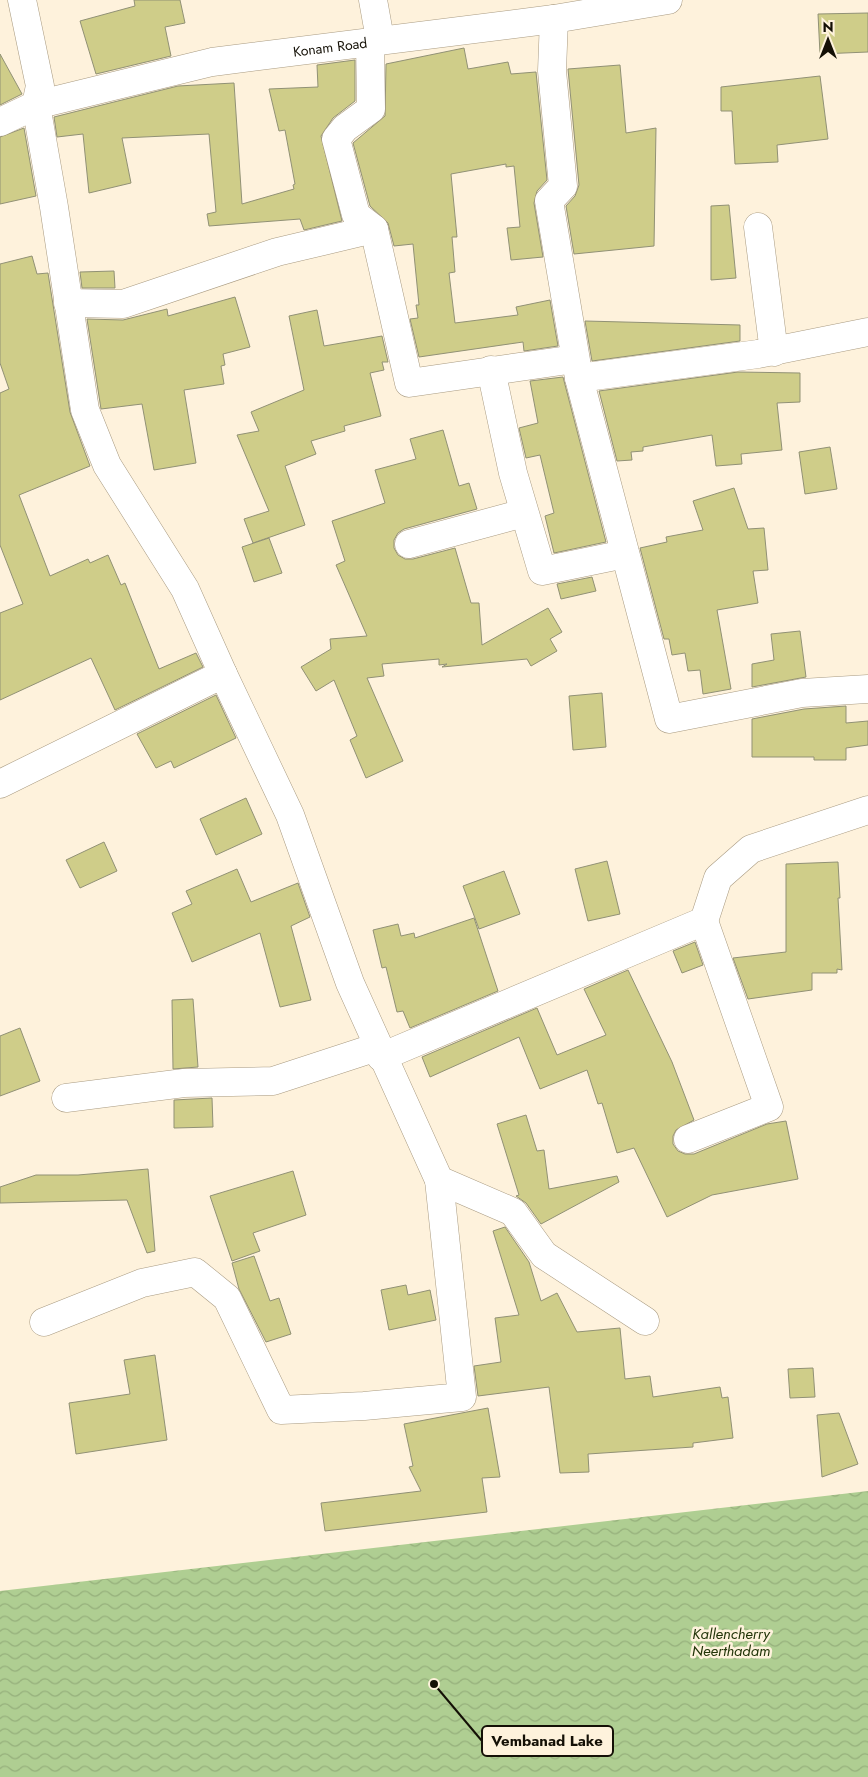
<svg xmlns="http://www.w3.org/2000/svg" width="868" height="1777" viewBox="0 0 868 1777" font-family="Jost,sans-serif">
	<defs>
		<pattern id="water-waves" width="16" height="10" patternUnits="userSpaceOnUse" patternTransform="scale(1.25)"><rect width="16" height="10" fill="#afce92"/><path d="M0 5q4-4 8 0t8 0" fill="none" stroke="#96b07c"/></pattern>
	</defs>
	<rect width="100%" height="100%" fill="#fef2dc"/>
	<path fill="url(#water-waves)" d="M 868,1491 L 868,1777 L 0,1777 L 0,1591 Z"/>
	<g fill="#cfcd89" stroke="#919175">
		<path d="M 134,0 L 180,0 L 185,23 L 165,27 L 171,56 L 96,74 L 80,21 L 135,6 Z"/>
		<path d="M 868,13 L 868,52 L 820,54 L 818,14 Z"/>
		<path d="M 464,48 L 468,69 L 508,62 L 511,74 L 536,72 L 547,180 L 537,191 L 534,203 L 543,257 L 511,260 L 507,228 L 520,227 L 514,166 L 506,167 L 506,164 L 451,174 L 457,237 L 452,237 L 455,272 L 449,273 L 455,323 L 518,315 L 516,307 L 550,300 L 558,346 L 524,351 L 523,342 L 419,357 L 410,319 L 418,318 L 416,305 L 419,305 L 413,244 L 394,246 L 388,223 L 370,206 L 353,143 L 385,116 L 386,64 Z"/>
		<path d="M 0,54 L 22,94 L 0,105 Z"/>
		<path d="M 355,60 L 355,101 L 333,118 L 321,136 L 342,221 L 304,230 L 300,219 L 209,226 L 207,214 L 216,212 L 209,134 L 122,138 L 131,183 L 89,193 L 83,134 L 57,137 L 54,117 L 178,86 L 234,83 L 242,204 L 294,189 L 293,185 L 295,184 L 285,130 L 279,131 L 269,89 L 318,87 L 317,65 Z"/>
		<path d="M 620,65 L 626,133 L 656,128 L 654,246 L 574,254 L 566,206 L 575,196 L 579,185 L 568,69 Z"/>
		<path d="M 820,76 L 828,139 L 777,145 L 778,162 L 735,164 L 732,111 L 721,111 L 721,87 Z"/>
		<path d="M 24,128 L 36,196 L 0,204 L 0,137 Z"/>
		<path d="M 729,205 L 736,278 L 711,280 L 711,206 Z"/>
		<path d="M 32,256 L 37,274 L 48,273 L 70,412 L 90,466 L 19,495 L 50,576 L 88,559 L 90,563 L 108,555 L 121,585 L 125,583 L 159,669 L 196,653 L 203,667 L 115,710 L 91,658 L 0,700 L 0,613 L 23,604 L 0,545 L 0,393 L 9,389 L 0,363 L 0,264 Z"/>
		<path d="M 114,271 L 115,288 L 82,288 L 80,272 Z"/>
		<path d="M 235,297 L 250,347 L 223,354 L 225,365 L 221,366 L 224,384 L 184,390 L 196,463 L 154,470 L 142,404 L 101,409 L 87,319 L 123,320 L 167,309 L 168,316 Z"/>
		<path d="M 317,310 L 324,346 L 382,336 L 388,362 L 382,362 L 384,370 L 370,373 L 381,416 L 344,426 L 345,431 L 311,441 L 316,454 L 285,466 L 305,525 L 253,543 L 244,519 L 269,511 L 237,435 L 259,431 L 251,412 L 304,390 L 289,316 Z"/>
		<path d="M 585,321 L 740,325 L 740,341 L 592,361 Z"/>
		<path d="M 738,372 L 800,373 L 800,402 L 777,403 L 782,450 L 741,454 L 742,464 L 716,466 L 712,435 L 643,447 L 643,451 L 631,452 L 632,460 L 617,461 L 599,391 Z"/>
		<path d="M 563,377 L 606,542 L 554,553 L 545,516 L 554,513 L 540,455 L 526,458 L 519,428 L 538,423 L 530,381 Z"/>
		<path d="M 443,430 L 459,486 L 469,483 L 477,509 L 404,529 L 398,533 L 394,540 L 394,548 L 398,555 L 405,559 L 413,559 L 455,548 L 471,603 L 479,603 L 482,645 L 548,608 L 562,632 L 550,639 L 557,651 L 531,666 L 527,659 L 442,667 L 447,664 L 439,665 L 439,659 L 382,664 L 384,676 L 367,678 L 403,761 L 366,778 L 350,740 L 357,736 L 334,680 L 316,691 L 301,667 L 331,649 L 330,639 L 367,636 L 336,565 L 345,561 L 332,521 L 385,503 L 375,470 L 416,459 L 410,439 Z"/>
		<path d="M 830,447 L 837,489 L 805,494 L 799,452 Z"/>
		<path d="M 734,488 L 748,529 L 764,528 L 768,570 L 753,571 L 758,603 L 717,610 L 731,689 L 703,694 L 700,670 L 688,671 L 685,653 L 672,655 L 669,639 L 664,639 L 640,548 L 667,542 L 666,537 L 703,530 L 693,501 Z"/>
		<path d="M 269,538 L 282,573 L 254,582 L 242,547 Z"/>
		<path d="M 592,577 L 596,591 L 561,599 L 557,584 Z"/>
		<path d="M 800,631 L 806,677 L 752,687 L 752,664 L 774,660 L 771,634 Z"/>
		<path d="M 602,693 L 606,747 L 573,750 L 569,696 Z"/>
		<path d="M 216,695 L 236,738 L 174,768 L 171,761 L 156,768 L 137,734 Z"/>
		<path d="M 846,706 L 846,723 L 868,721 L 868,745 L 846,748 L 846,760 L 814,760 L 814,757 L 752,757 L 752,719 L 804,709 Z"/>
		<path d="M 246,798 L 262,834 L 216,855 L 200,819 Z"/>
		<path d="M 104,842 L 117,871 L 80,888 L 66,860 Z"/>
		<path d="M 607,861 L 620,914 L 588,921 L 575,869 Z"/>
		<path d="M 838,862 L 840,898 L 838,898 L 842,970 L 837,969 L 837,973 L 812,973 L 812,990 L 748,999 L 733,958 L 786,952 L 786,864 Z"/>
		<path d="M 237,869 L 251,902 L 298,883 L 310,917 L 291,926 L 311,1000 L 280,1007 L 260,933 L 192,962 L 172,913 L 192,904 L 186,891 Z"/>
		<path d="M 504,871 L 520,914 L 479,929 L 463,886 Z"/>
		<path d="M 474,918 L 498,991 L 410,1028 L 403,1011 L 397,1012 L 386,967 L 382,968 L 373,930 L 398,924 L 401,936 L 414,933 L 415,938 Z"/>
		<path d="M 695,942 L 703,965 L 682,973 L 673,951 Z"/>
		<path d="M 628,970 L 672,1062 L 694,1120 L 676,1130 L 673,1136 L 673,1144 L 678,1151 L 685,1154 L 694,1154 L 767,1124 L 786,1121 L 798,1179 L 712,1195 L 667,1217 L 634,1148 L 617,1153 L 602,1103 L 598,1104 L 587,1070 L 540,1089 L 519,1037 L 430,1077 L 422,1057 L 537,1008 L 557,1055 L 606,1035 L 584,989 Z"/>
		<path d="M 193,999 L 198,1067 L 173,1069 L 172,1000 Z"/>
		<path d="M 20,1028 L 40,1081 L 0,1096 L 0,1036 Z"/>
		<path d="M 212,1098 L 213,1127 L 174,1128 L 174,1100 Z"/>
		<path d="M 526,1115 L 537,1151 L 544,1150 L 549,1189 L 617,1176 L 619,1182 L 541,1224 L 526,1203 L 516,1196 L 519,1195 L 497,1124 Z"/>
		<path d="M 148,1169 L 155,1251 L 147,1253 L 127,1200 L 0,1203 L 0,1187 L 36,1175 L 78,1175 Z"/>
		<path d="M 293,1171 L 306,1215 L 253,1233 L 260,1251 L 232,1261 L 210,1196 Z"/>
		<path d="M 505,1227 L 529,1262 L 541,1301 L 557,1293 L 577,1332 L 620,1328 L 625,1379 L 650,1376 L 653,1397 L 720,1387 L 722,1398 L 728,1397 L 733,1438 L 693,1443 L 693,1447 L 588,1454 L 589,1472 L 560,1473 L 549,1387 L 478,1396 L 474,1366 L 501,1362 L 495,1318 L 519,1315 L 493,1231 Z"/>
		<path d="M 254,1256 L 270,1301 L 279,1298 L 291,1334 L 266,1342 L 239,1289 L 232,1263 Z"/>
		<path d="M 406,1285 L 408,1295 L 430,1290 L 436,1320 L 389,1330 L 381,1290 Z"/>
		<path d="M 155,1355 L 167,1440 L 76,1454 L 69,1403 L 130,1394 L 124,1360 Z"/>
		<path d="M 813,1368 L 815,1397 L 790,1398 L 788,1369 Z"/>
		<path d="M 488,1408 L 500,1477 L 482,1478 L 487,1512 L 325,1531 L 321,1503 L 421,1491 L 409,1467 L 413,1466 L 404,1424 Z"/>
		<path d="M 839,1413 L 858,1464 L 822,1477 L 817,1415 Z"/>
	</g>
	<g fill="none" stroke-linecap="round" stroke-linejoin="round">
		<g stroke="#a99b82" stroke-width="29">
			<g id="minor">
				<path d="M 22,0 L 40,86 L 36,105 L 54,207 L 85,410 L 107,465 L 185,589 L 223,674"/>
				<path d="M 373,0 L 380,39"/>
				<path d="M 554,19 L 552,71 L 563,186 L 549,201 L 579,378 L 669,719 L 802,693 L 868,689"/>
				<path id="s1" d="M 0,122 L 36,105 L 212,62 L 554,19 L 668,0"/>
				<path d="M 758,227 L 774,352"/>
				<path d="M 374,229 L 409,383 L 575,359"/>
				<path d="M 68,303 L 123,304 L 277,252 L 374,229 L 356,215 L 336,139 L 345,128 L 371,109 L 370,42"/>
				<path d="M 491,370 L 513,473 L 542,571 L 625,554"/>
				<path d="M 579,378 L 758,354 L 868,332"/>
				<path d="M 409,544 L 524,513"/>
				<path d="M 0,784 L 223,674 L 290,815 L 350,983 L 439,1180 L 513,1212 L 544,1255 L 645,1321"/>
				<path d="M 381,1057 L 704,921 L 718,878 L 751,849 L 868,810"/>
				<path d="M 66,1098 L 184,1083 L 273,1081 L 377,1047"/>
				<path d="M 688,1139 L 769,1107 L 704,921"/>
				<path d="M 44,1322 L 142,1283 L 195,1272 L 227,1298 L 281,1410 L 364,1406 L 462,1397 L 439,1180"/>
			</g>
		</g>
		<use href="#minor" stroke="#fff" stroke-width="28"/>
	</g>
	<g text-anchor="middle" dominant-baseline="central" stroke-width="5" stroke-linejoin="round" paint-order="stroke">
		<g font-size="14" fill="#141006" stroke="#fef2dc">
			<text stroke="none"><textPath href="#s1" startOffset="340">Konam Road</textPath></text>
		</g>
		<g font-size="15" font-style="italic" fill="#223509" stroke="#fef2dc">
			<text x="731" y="1634">Kallencherry<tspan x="731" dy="17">Neerthadam</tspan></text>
		</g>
	</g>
	<path fill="none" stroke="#141006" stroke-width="2" d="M434 1684L482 1741"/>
	<circle fill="#141006" stroke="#fef2dc" stroke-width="2" cx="434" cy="1684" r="5"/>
	<rect fill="#fef2dc" stroke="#141006" stroke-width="2" x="482" y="1726" width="131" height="30" rx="5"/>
	<g font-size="15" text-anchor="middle" font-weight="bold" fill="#141006">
		<text x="547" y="1746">Vembanad Lake</text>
	</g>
	<g transform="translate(828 40)" stroke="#fef2dc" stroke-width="4" paint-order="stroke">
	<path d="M0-4L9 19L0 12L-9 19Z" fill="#141006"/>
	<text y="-8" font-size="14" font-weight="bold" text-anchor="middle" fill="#141006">N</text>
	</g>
</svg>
